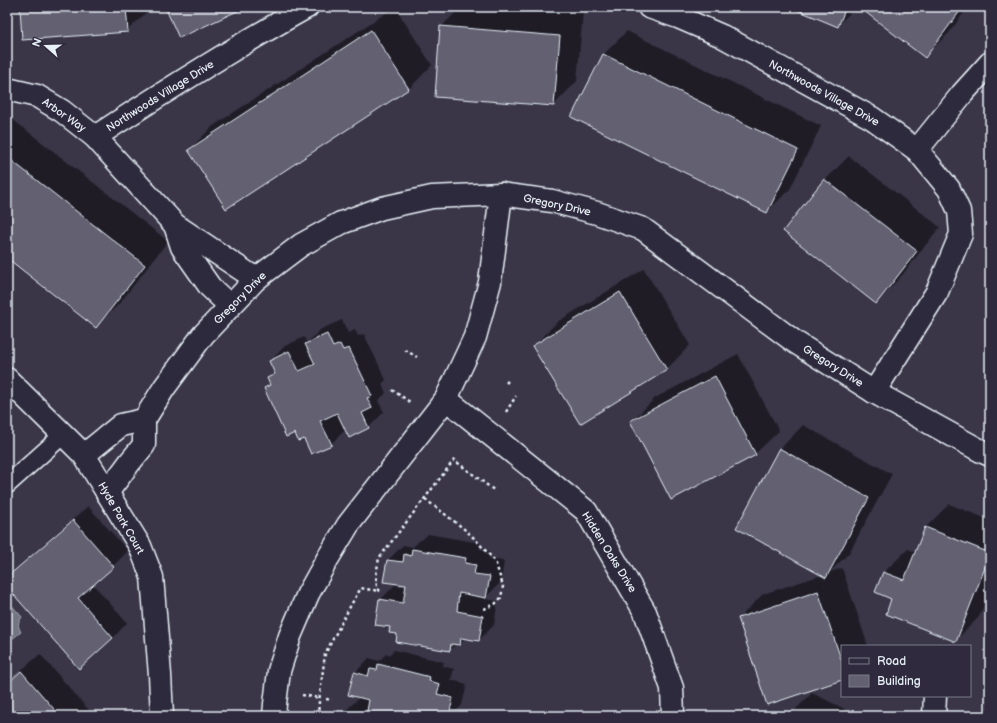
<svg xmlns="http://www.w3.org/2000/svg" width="997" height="723" viewBox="0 0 997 723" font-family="'Balsamiq Sans',sans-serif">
	<rect width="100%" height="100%" fill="#3a3648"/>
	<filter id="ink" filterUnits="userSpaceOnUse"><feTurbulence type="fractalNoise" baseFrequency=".025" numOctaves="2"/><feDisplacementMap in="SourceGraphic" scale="8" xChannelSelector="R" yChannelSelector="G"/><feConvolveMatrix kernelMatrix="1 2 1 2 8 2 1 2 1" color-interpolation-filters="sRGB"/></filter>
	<g filter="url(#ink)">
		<path fill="#737482" stroke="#a2a6b1" d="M 7,600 L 22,617 C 18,623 17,625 21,632 L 7,643 Z"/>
		<g fill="#0007">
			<path d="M 21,7 L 151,7 L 151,8 L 127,31 Z"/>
			<path d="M 395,7 L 432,65 L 409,89 L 226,207 L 189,150 L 213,126 Z"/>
			<path d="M 461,7 L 514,7 L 583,12 L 577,81 L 554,105 L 441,27 Z"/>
			<path d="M 792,7 L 856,7 L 837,26 Z"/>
			<path d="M 868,7 L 968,7 L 949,33 L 925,56 Z"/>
			<path d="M 627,31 L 821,126 L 790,189 L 767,212 L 573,117 L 604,54 Z"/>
			<path d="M 7,115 L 168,241 L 120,303 L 96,326 L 7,257 Z"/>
			<path d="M 849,156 L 940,227 L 899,279 L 876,302 L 785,231 L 825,180 Z"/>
			<path d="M 644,269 L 690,345 L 667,369 L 580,422 L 534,346 L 557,322 Z"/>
			<path d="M 342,320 L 348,333 L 355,330 L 358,336 L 364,334 L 386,380 L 382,384 L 386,393 L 378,401 L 384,412 L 369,427 L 349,436 L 346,429 L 331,444 L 304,437 L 295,432 L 265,388 L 270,383 L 268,378 L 275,371 L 270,361 L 285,346 L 304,337 L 307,343 L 321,329 Z"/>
			<path d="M 738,354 L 779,431 L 755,454 L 631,422 L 655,398 Z"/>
			<path d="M 803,425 L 892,474 L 849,553 L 830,572 L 842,568 L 868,646 L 842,646 L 842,679 L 739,618 L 763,594 L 822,575 L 780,449 Z"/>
			<path d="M 949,504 L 990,520 L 990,589 L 979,617 L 955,641 L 893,598 L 876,592 L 884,572 L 908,549 L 916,552 L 926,527 Z"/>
			<path d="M 88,506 L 128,551 L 113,566 L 93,584 L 127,623 L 113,638 L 79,668 L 7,585 L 7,578 L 18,567 Z"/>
			<path d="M 428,534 L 480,543 L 480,549 L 490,551 L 489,559 L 504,561 L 501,582 L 484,599 L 498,601 L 494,625 L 479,640 L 466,638 L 460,644 L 456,644 L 450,650 L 391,626 L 380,600 L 395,585 L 406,587 L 407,584 L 388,560 L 403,545 L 413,547 L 420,540 L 422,540 Z"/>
			<path d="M 394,650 L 444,662 L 443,666 L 454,669 L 451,680 L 467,684 L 462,705 L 451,716 L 343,716 L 344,712 L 360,697 L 355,673 L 369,658 L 379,661 L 386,654 L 389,655 Z"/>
			<path d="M 40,654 L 94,716 L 7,716 L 7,683 Z"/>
			<path d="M 812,693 L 845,709 L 841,716 L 789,716 Z"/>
		</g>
		<g fill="#636171" stroke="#e8f1f8">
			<path d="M 20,7 L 126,7 L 128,32 L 22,40 Z"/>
			<path d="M 165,7 L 246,7 L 179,38 Z"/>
			<path d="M 790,7 L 846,7 L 838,27 Z"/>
			<path d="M 867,7 L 963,7 L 925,58 L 864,11 Z"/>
			<path d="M 440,26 L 560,36 L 554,106 L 435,97 Z"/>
			<path d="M 371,30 L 409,89 L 226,209 L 188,150 Z"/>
			<path d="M 603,54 L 798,150 L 767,213 L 571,117 Z"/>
			<path d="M 7,157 L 145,265 L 96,328 L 7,258 Z"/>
			<path d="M 824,179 L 917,251 L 876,304 L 783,231 Z"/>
			<path d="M 620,292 L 667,370 L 580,424 L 532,346 Z"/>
			<path d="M 327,334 L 333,347 L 340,344 L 343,350 L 349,348 L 372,396 L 367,398 L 372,408 L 362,413 L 369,428 L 349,438 L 337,413 L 320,421 L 332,445 L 311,454 L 304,439 L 298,441 L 295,433 L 286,437 L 264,388 L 270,385 L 267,378 L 275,374 L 269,361 L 289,351 L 299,371 L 315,364 L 305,344 Z"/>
			<path d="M 715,376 L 756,455 L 671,500 L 630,421 Z"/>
			<path d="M 779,448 L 869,498 L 826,578 L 736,528 Z"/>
			<path d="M 73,520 L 114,567 L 78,598 L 113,638 L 79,669 L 7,587 L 7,577 Z"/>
			<path d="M 925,527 L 990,553 L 990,555 L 956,642 L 886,614 L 891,599 L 875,592 L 883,572 L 904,580 Z"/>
			<path d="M 412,549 L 466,558 L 465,563 L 476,565 L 474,574 L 490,576 L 486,598 L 459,593 L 457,611 L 483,616 L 479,641 L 461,638 L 460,645 L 451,644 L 450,651 L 396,642 L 397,634 L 389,633 L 390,627 L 375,625 L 379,599 L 403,603 L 406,585 L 383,582 L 387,560 L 403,562 L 404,554 L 411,556 Z"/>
			<path d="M 818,591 L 842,662 L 842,680 L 767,705 L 738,618 Z"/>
			<path d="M 378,664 L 430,677 L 429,681 L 440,684 L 437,694 L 453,698 L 449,716 L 429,716 L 421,714 L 421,716 L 366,716 L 369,700 L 348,695 L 354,672 L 368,676 L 370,669 L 377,670 Z"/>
			<path d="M 21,671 L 60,716 L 7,716 L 7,684 Z"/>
		</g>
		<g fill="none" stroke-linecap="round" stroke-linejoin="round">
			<g stroke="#e8f1f8" stroke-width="20">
				<path id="service" d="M 7,485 L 64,434"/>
			</g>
			<g stroke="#e8f1f8" stroke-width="25">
				<g id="minor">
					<path d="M 649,7 L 678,17 L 722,36 L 872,118 L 917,150 L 949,189 L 959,211 L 961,234 L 937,292 L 874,392"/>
					<path d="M 7,89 L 37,96 L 62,111 L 95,137 L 175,225 L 256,279"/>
					<path d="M 95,137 C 164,92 235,47 307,7"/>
					<path d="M 917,150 L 962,94 L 990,63"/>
					<path d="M 175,225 L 182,247 L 210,287 L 230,306"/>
					<path d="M 7,379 L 84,455 L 140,546 L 152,577 L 160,675 L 162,716"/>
					<path d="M 446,399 L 586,511 L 645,612 L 672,688 L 673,716"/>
					<path d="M 84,455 L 121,425 L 144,420"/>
					<path d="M 107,493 L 130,462 L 144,445 L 144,420 L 164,388 L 203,335 L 256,279 L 301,245 L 341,223 L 382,208 L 432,197 L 501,194 L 552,201 L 597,213 L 643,229 L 795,342 L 874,392 L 981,451 L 990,455"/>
					<path d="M 274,716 L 275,704 L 279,671 L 290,636 L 308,594 L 328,558 L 348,525 L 446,399 L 475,337 L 490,282 L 501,194"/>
					<path d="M 934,716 L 935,696"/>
				</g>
			</g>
			<g stroke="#e8f1f8" stroke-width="2.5" stroke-dasharray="3 3" stroke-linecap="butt">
				<path d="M 405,350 L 417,357"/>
				<path d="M 506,383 L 508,381"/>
				<path d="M 392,390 L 410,402"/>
				<path d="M 506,412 L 516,396"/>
				<path d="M 425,499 L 463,528 L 474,538 L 495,561 L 503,586 L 501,598 L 495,604 L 484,609"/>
				<path d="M 380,591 L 377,588 L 376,575 L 379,558 L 454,460 L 495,491"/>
				<path d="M 302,695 L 319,698"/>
				<path d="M 326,699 L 332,700"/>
				<path d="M 318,716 L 319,702 L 325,654 L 352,603 L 361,588 L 365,589 L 380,591"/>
			</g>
			<use href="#service" stroke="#2f2a3d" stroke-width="17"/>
			<use href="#minor" stroke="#2f2a3d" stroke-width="22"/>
		</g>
	</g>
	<g text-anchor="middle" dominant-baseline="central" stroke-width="3" stroke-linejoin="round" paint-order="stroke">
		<g font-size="11" fill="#e8f1f8" stroke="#2f2a3d">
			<text transform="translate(824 93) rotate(29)">Northwoods Village Drive</text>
			<text transform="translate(160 96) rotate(-32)">Northwoods Village Drive</text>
			<text transform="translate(64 115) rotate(35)">Arbor Way</text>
			<text transform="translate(557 205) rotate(12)">Gregory Drive</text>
			<text transform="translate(240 298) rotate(-45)">Gregory Drive</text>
			<text transform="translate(833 366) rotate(32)">Gregory Drive</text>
			<text transform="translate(121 518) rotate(60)">Hyde Park Court</text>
			<text transform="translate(609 552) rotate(58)">Hidden Oaks Drive</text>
		</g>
	</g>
	<rect width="997" height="723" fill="none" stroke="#2f2a3d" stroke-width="24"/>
	<rect x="12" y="12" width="973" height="699" fill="none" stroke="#e8f1f8" stroke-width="1.5" filter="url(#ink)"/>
	<rect x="841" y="645" width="130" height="52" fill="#2f2a3d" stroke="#797a88"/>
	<rect x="849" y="658" width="20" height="6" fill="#2f2a3d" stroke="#797a88"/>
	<text x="877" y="665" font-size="12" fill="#e8f1f8">Road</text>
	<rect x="849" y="675" width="20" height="12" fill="#636171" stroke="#797a88"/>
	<text x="877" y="685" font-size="12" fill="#e8f1f8">Building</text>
	<g transform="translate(46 46) rotate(290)" stroke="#2f2a3d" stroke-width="3" paint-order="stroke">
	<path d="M0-3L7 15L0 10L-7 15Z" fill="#e8f1f8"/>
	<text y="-6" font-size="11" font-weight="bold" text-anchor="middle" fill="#e8f1f8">N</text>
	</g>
</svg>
